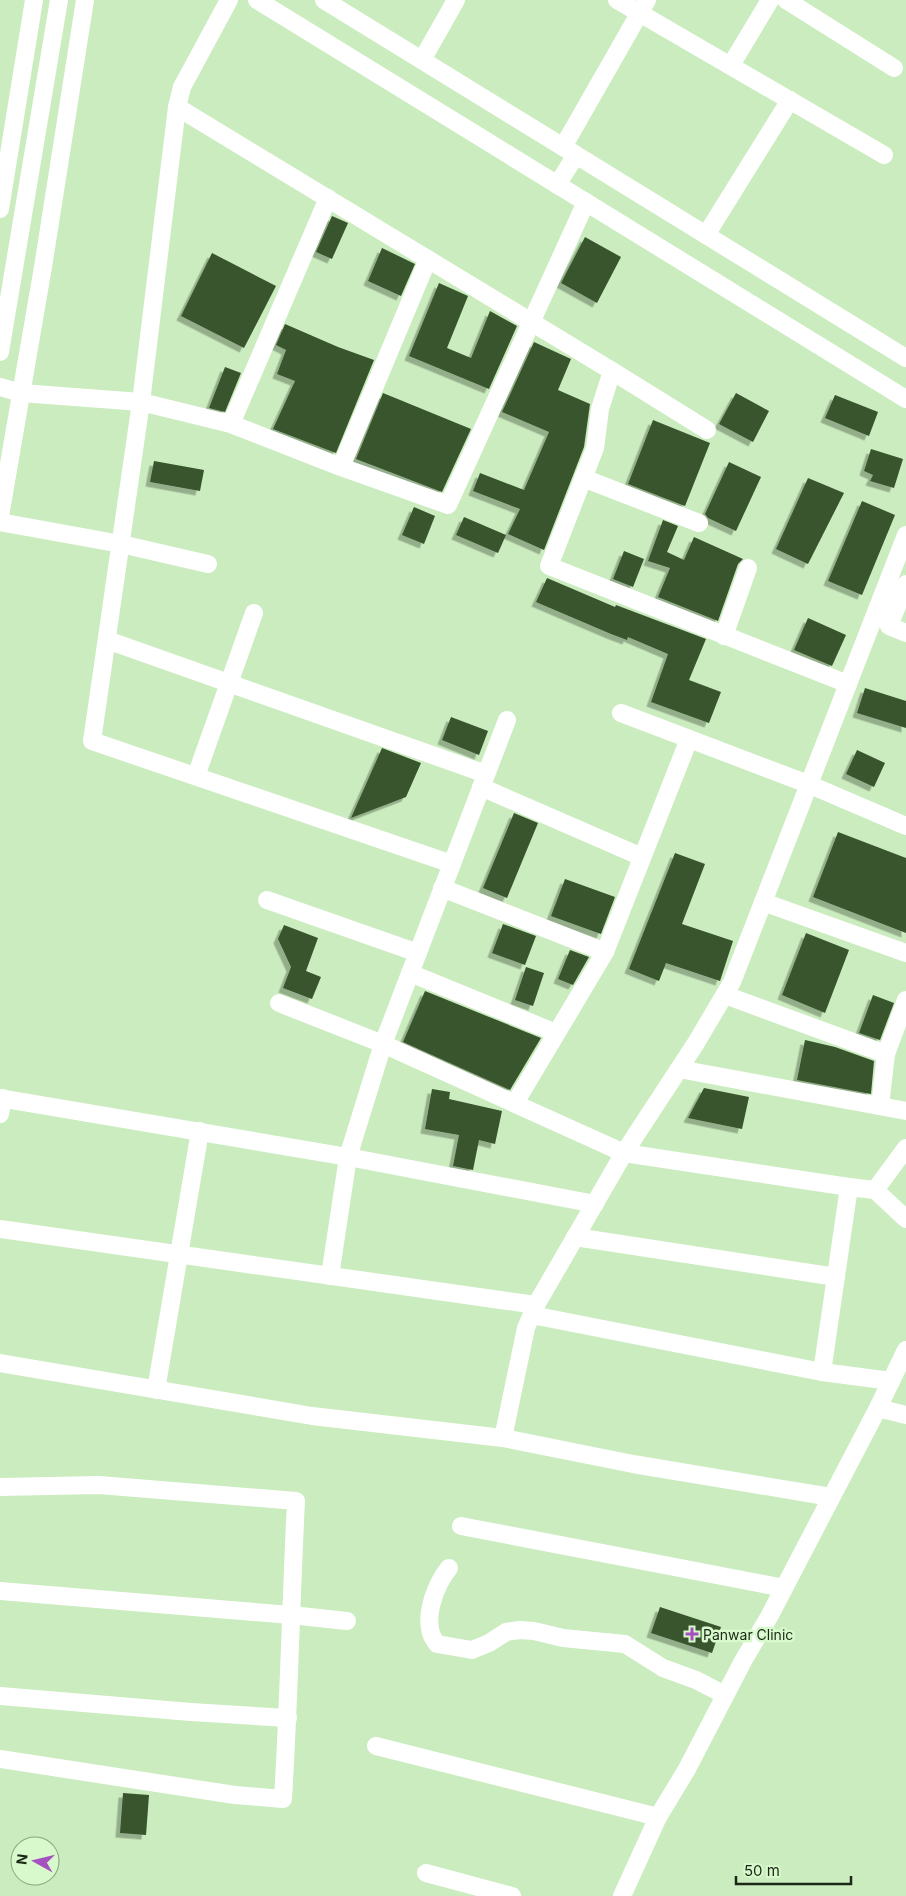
<svg xmlns="http://www.w3.org/2000/svg" width="906" height="1896" viewBox="0 0 906 1896" font-family="Inter,sans-serif">
	<defs>
		<filter id="shadow"><feDropShadow dx="-4.5" dy="4.5" stdDeviation="0" flood-color="#0004"/></filter>
	</defs>
	<rect width="100%" height="100%" fill="#caecbe"/>
	<g fill="#38542d" filter="url(#shadow)">
		<path d="M 332,216 L 348,223 L 332,259 L 316,252 Z"/>
		<path d="M 585,237 L 621,257 L 597,303 L 561,283 Z"/>
		<path d="M 382,248 L 415,264 L 401,296 L 368,281 Z"/>
		<path d="M 212,253 L 276,286 L 244,348 L 181,316 Z"/>
		<path d="M 439,283 L 468,296 L 447,348 L 471,358 L 490,311 L 517,326 L 489,389 L 409,356 Z"/>
		<path d="M 285,324 L 338,347 L 374,360 L 336,453 L 273,429 L 295,381 L 277,374 L 286,350 L 276,345 Z"/>
		<path d="M 534,342 L 571,359 L 558,390 L 590,404 L 584,447 L 544,550 L 508,534 L 520,509 L 473,491 L 480,473 L 524,490 L 549,432 L 502,412 Z"/>
		<path d="M 225,367 L 241,373 L 225,412 L 209,408 Z"/>
		<path d="M 383,393 L 471,429 L 442,492 L 356,459 Z"/>
		<path d="M 736,393 L 769,411 L 753,442 L 719,424 Z"/>
		<path d="M 835,395 L 878,412 L 869,436 L 825,418 Z"/>
		<path d="M 653,420 L 710,443 L 685,506 L 628,484 Z"/>
		<path d="M 871,449 L 903,459 L 894,488 L 870,481 L 873,475 L 864,471 Z"/>
		<path d="M 154,461 L 204,470 L 200,491 L 150,482 Z"/>
		<path d="M 729,462 L 761,477 L 736,531 L 708,518 L 705,514 Z"/>
		<path d="M 808,478 L 844,493 L 808,564 L 776,549 Z"/>
		<path d="M 862,501 L 895,515 L 862,595 L 828,581 Z"/>
		<path d="M 414,507 L 435,516 L 424,544 L 402,535 Z"/>
		<path d="M 464,517 L 506,535 L 498,553 L 456,535 Z"/>
		<path d="M 663,520 L 678,526 L 667,552 L 684,560 L 694,537 L 743,559 L 738,564 L 718,621 L 658,597 L 670,568 L 648,561 Z"/>
		<path d="M 624,551 L 644,559 L 633,587 L 613,579 Z"/>
		<path d="M 547,578 L 615,607 L 616,605 L 706,639 L 689,680 L 721,692 L 709,723 L 651,702 L 668,654 L 628,637 L 627,640 L 611,634 L 536,602 Z"/>
		<path d="M 808,618 L 846,635 L 832,666 L 794,650 Z"/>
		<path d="M 865,688 L 906,701 L 906,728 L 857,713 Z"/>
		<path d="M 451,717 L 488,731 L 479,755 L 442,740 Z"/>
		<path d="M 382,748 L 421,763 L 406,797 L 351,818 Z"/>
		<path d="M 857,750 L 885,763 L 874,787 L 846,774 Z"/>
		<path d="M 514,813 L 538,823 L 507,898 L 483,888 Z"/>
		<path d="M 838,832 L 906,858 L 906,933 L 813,897 Z"/>
		<path d="M 675,853 L 705,864 L 682,924 L 733,941 L 720,981 L 666,963 L 659,981 L 629,969 Z"/>
		<path d="M 565,879 L 615,897 L 601,934 L 551,916 Z"/>
		<path d="M 503,924 L 536,936 L 525,965 L 492,953 Z"/>
		<path d="M 284,925 L 318,938 L 306,971 L 321,977 L 312,999 L 283,988 L 291,967 L 278,939 Z"/>
		<path d="M 806,933 L 849,950 L 825,1013 L 782,995 Z"/>
		<path d="M 570,950 L 589,957 L 573,985 L 558,979 Z"/>
		<path d="M 526,967 L 544,973 L 533,1006 L 515,1000 Z"/>
		<path d="M 425,991 L 541,1038 L 510,1090 L 403,1042 Z"/>
		<path d="M 873,995 L 894,1003 L 880,1040 L 859,1033 Z"/>
		<path d="M 805,1040 L 835,1047 L 874,1061 L 871,1094 L 797,1080 Z"/>
		<path d="M 704,1088 L 749,1097 L 742,1129 L 688,1118 Z"/>
		<path d="M 432,1089 L 450,1092 L 449,1099 L 502,1111 L 495,1144 L 479,1140 L 473,1170 L 453,1166 L 459,1135 L 425,1129 Z"/>
		<path d="M 660,1607 L 721,1627 L 712,1653 L 651,1633 Z"/>
		<path d="M 123,1793 L 149,1795 L 146,1835 L 120,1833 Z"/>
	</g>
	<g fill="none" stroke-linecap="round" stroke-linejoin="round">
		<g stroke="#fff" stroke-width="18">
			<path d="M 229,0 L 182,87 L 177,107 L 141,402 L 92,741 L 452,864"/>
			<path d="M 257,0 L 906,399"/>
			<path d="M 324,0 L 906,358"/>
			<path d="M 617,0 L 884,155"/>
			<path d="M 786,0 L 894,68"/>
			<path d="M 422,60 L 456,0"/>
			<path d="M 731,65 L 770,0"/>
			<path d="M 177,107 L 612,371 L 600,409 L 595,448 L 549,566 L 848,684"/>
			<path d="M 563,147 L 647,0"/>
			<path d="M 557,185 L 576,155"/>
			<path d="M 0,209 L 34,0"/>
			<path d="M 706,235 L 790,100"/>
			<path d="M 0,352 L 59,0"/>
			<path d="M 612,371 L 707,430"/>
			<path d="M 0,387 L 21,393 L 141,402 L 231,424 L 341,467 L 448,505 L 586,202"/>
			<path d="M 231,424 L 328,198"/>
			<path d="M 341,467 L 428,259"/>
			<path d="M 583,478 L 699,523"/>
			<path d="M 0,516 L 43,267 L 85,0"/>
			<path d="M 0,522 L 121,544 L 208,564"/>
			<path d="M 906,584 L 889,626 L 906,633"/>
			<path d="M 724,636 L 748,568"/>
			<path d="M 107,640 L 486,774"/>
			<path d="M 621,713 L 808,784 L 906,826"/>
			<path d="M 196,776 L 254,613"/>
			<path d="M 481,787 L 642,857"/>
			<path d="M 442,888 L 605,952"/>
			<path d="M 267,900 L 418,953"/>
			<path d="M 763,902 L 906,953"/>
			<path d="M 410,973 L 556,1033"/>
			<path d="M 725,995 L 886,1054"/>
			<path d="M 279,1003 L 383,1044 L 624,1153 L 849,1187 L 875,1190 L 906,1219"/>
			<path d="M 679,1069 L 906,1111"/>
			<path d="M 0,1098 L 348,1157 L 595,1204"/>
			<path d="M 515,1103 L 605,952 L 689,739"/>
			<path d="M 880,1106 L 886,1054 L 906,1000"/>
			<path d="M 0,1114 L 3,1098"/>
			<path d="M 875,1190 L 906,1148"/>
			<path d="M 0,1229 L 536,1305"/>
			<path d="M 575,1237 L 836,1277"/>
			<path d="M 330,1276 L 348,1157 L 383,1044 L 507,720"/>
			<path d="M 532,1315 L 822,1372 L 891,1381"/>
			<path d="M 0,1363 L 312,1416 L 503,1438"/>
			<path d="M 822,1372 L 849,1187"/>
			<path d="M 156,1390 L 200,1131"/>
			<path d="M 878,1408 L 906,1415"/>
			<path d="M 0,1487 L 99,1485 L 296,1501 C 291,1600 289,1700 283,1799 L 235,1795 L 0,1759"/>
			<path d="M 831,1497 L 633,1464 L 503,1438 L 526,1328 L 536,1305 L 624,1153 L 696,1043 L 732,982 L 906,535"/>
			<path d="M 461,1526 L 784,1588"/>
			<path d="M 449,1568 C 436,1584 425,1613 431,1633 C 432,1637 435,1641 437,1644 L 472,1650 L 489,1643 L 506,1632 L 520,1630 L 534,1631 L 563,1638 L 625,1644 L 663,1668 L 696,1680 L 725,1695"/>
			<path d="M 0,1591 L 291,1615 L 347,1621"/>
			<path d="M 0,1696 L 191,1712 L 288,1718"/>
			<path d="M 376,1746 L 658,1817"/>
			<path d="M 426,1873 L 512,1896"/>
			<path d="M 622,1896 L 658,1817 L 687,1769 L 743,1661 L 770,1615 L 878,1408 L 906,1350"/>
		</g>
	</g>
	<path fill="#a551c0" stroke="#d7f9cb" stroke-width="2" d="M689.5 1626.5h5v5h5v5h-5v5h-5v-5h-5v-5h5z"/>
	<g text-anchor="middle" dominant-baseline="central" stroke-width="5" stroke-linejoin="round" paint-order="stroke">
		<g font-size="14" fill="#1c2817" stroke="#d7f9cb" text-anchor="start">
			<text x="703" y="1634">Panwar Clinic</text>
		</g>
	</g>
	<g transform="translate(35 1861) rotate(278)"><circle r="24" fill="#d7f9cb" stroke="#8ca583"/>
	<path d="M0-4L9 19L0 12L-9 19Z" fill="#a551c0"/>
	<text y="-8" font-size="14" font-weight="bold" text-anchor="middle" fill="#1c2817">N</text>
	</g>
	<path d="M736 1876v8h115v-8" fill="none" stroke="#1c2817" stroke-width="2.5"/>
	<text x="744" y="1876" font-size="15" fill="#1c2817" stroke="#d7f9cb" stroke-width="4" paint-order="stroke">50 m</text>
</svg>
